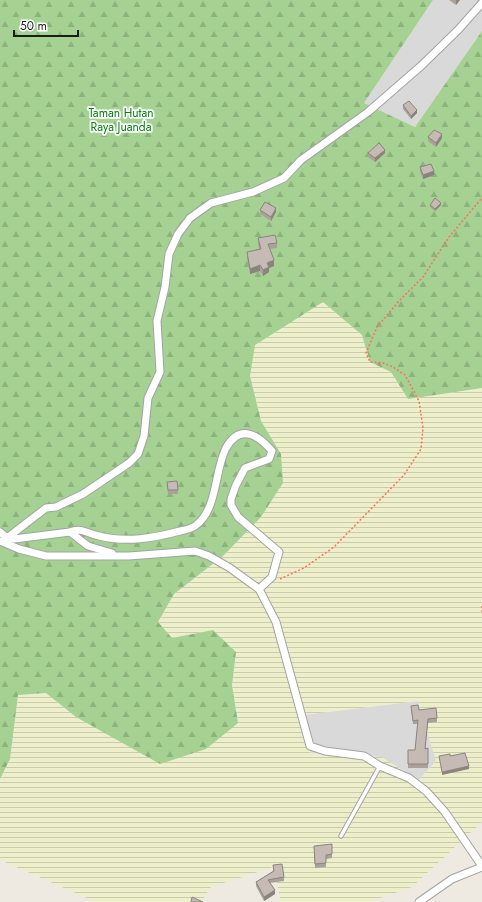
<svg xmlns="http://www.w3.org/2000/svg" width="482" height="902" viewBox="0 0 482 902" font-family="Jost,sans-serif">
	<defs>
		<pattern id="farmland-rules" width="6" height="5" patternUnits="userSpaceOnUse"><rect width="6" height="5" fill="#edefca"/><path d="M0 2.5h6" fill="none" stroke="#cbccad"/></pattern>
		<pattern id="forest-firs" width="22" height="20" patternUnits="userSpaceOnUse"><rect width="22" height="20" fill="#a5d192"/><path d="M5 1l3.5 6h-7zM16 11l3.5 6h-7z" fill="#8db37d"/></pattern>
	</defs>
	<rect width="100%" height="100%" fill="#eeeae1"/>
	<g fill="#dad9d9">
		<path d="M 433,0 L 482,0 L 482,31 L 415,127 L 364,103 Z"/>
		<path d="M 418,701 L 436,761 L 419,780 L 381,757 L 310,753 L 303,715 Z"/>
	</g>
	<path fill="url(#farmland-rules)" fill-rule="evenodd" d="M 323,302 L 362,335 L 370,362 L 391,372 L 408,399 L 482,388 L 482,822 L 412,887 L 369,902 L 278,902 L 280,898 L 273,867 L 211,887 L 201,902 L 96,902 L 0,860 L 0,779 L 10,759 L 18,695 L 46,693 L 76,717 L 238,723 L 232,685 L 236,652 L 213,630 L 171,638 L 158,622 L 174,594 L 223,556 L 261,517 L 281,454 L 261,421 L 250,376 L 254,345 ZM 418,701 L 436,761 L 419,780 L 381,757 L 310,753 L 303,715 Z"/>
	<path fill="url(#forest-firs)" d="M 0,0 L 433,0 L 364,103 L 415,127 L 482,31 L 482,388 L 408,399 L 391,372 L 370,362 L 362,335 L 323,302 L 255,345 L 250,376 L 261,421 L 281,454 L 283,483 L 261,517 L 223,556 L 174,594 L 158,622 L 172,638 L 213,630 L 236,652 L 232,685 L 238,723 L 206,749 L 160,764 L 76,717 L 46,693 L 18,695 L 10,759 L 0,779 Z"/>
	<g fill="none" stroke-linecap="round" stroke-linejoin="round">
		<g stroke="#a3a3a3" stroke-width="5.5">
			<path id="service" d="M 341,836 L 380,766"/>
		</g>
		<g stroke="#a3a3a3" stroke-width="9">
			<g id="minor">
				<path d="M 0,532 L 7,538 L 46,508 L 56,507 L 83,494 L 129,463 L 138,454 L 144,436 L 148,398 L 160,372 L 157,321 L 165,287 L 169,254 L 178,234 L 190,218 L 211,203 L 253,192 L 284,178 L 301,160 L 368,112 L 421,66 L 458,30 L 482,3"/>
				<path d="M 70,532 C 81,527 88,534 99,536 C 126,543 154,538 180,531 C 185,530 191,529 195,526 C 218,510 214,471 226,448 C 240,423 258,435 272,451 L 269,459 L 245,468 L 236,485 L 231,499 L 231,505 L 238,517 L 279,552 L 272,577 L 259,589"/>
				<path d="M 7,538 L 14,539 L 70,532 L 88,546 L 112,553"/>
				<path d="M 0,541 L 19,549 L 46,556 L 129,556 L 195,551 L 209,556 L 230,568 L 259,589 L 276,622 L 310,746 L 325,751 L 364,756 L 380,766 L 409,778 L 426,791 L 445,812 L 482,866"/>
				<path d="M 419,902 L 452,879 L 482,867"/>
			</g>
		</g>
		<g stroke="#ff6f61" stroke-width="1.5" stroke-dasharray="2 2" stroke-linecap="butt">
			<path d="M 280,579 L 304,568 L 334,547 L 404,475 L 421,449 L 423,428 L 419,401 L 405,375 L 393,367 L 383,363 L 370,362 L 366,353 L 377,327 L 399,301 L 423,277 L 449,237 L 482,198"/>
			<path d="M 482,606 L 482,613"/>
		</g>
		<use href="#service" stroke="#fff" stroke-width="3.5"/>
		<use href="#minor" stroke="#fff" stroke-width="7"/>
	</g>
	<g fill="#aaa19b">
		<path d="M 449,0 L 460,0 L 456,5 Z"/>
		<path d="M 403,105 L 417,113 L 411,119 L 403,109 Z"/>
		<path d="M 428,137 L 442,138 L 436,147 L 428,141 Z"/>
		<path d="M 368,153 L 385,153 L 375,162 L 368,157 Z"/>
		<path d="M 420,167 L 434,175 L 423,179 L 420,171 Z"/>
		<path d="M 430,205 L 441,205 L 435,211 L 430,207 Z"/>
		<path d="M 260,210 L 276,212 L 271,221 L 260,214 Z"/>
		<path d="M 258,238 L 277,243 L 277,248 L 270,249 L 274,266 L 269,268 L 269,272 L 263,276 L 260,271 L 250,274 L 247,258 L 247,252 L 259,249 L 258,244 Z"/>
		<path d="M 177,481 L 178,494 L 168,494 L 167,482 Z"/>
		<path d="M 411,706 L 437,718 L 437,722 L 428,723 L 425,749 L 428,748 L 428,768 L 408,768 L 408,750 L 415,750 L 418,724 L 413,724 Z"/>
		<path d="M 314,846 L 332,854 L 332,858 L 326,859 L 326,867 L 315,868 Z"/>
		<path d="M 273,865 L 284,877 L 284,881 L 270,883 L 275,894 L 264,901 L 256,886 L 256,882 L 273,871 Z"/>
	</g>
	<g fill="#8b837e">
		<path d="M 456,0 L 460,0 L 456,5 Z"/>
		<path d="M 417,110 L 417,113 L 411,119 L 411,116 Z"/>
		<path d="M 442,134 L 442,138 L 436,147 L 436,143 Z"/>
		<path d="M 385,150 L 385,153 L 375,162 L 375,158 Z"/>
		<path d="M 434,171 L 434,175 L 423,179 L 423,175 Z"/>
		<path d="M 441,203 L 441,205 L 435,211 L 435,209 Z"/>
		<path d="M 276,208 L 276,212 L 271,221 L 271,217 Z"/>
		<path d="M 274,260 L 274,266 L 269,268 L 269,272 L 263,276 L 263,270 L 267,263 Z"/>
		<path d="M 260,265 L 260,271 L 250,274 L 250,269 Z"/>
		<path d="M 469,766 L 469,769 L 442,775 L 442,772 Z"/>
		<path d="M 275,890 L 275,894 L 264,901 L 264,897 Z"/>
	</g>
	<g fill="#c6bbb4" stroke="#8b837e">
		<path d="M 409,101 L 417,110 L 411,116 L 403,105 Z"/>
		<path d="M 434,130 L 442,134 L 436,143 L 428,137 Z"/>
		<path d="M 379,143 L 385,150 L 375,158 L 368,153 Z"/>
		<path d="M 431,164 L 434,171 L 423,175 L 420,167 Z"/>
		<path d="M 435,198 L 441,203 L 435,209 L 430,205 Z"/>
		<path d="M 265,202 L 276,208 L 271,217 L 260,210 Z"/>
		<path d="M 275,235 L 277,243 L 268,244 L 274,260 L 267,263 L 269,267 L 263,270 L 260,265 L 250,269 L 247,252 L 261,249 L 258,238 Z"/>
		<path d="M 177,481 L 178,490 L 168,490 L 167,482 Z"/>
		<path d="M 418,705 L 419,710 L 436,708 L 437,718 L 428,719 L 425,749 L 428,748 L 428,764 L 408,764 L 408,750 L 415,750 L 418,720 L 413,721 L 411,706 Z"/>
		<path d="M 465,753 L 469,766 L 442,772 L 439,756 L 450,754 L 450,756 Z"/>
		<path d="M 332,844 L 332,854 L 326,855 L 326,863 L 315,864 L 314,846 Z"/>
		<path d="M 282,864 L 284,877 L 268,880 L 275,890 L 264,897 L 256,882 L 274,871 L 273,865 Z"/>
		<path d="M 192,897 L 203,902 L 191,902 Z"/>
	</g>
	<g text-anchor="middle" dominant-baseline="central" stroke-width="3.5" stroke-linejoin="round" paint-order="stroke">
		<g font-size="12" fill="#03810c" stroke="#fff">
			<text x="121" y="113">Taman Hutan<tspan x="121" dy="14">Raya Juanda</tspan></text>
		</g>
	</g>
	<path d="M14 30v6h64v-6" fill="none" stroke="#1c1c1c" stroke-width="2"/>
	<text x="20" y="30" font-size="12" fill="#1c1c1c" stroke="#ffffff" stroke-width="3" paint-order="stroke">50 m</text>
</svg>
